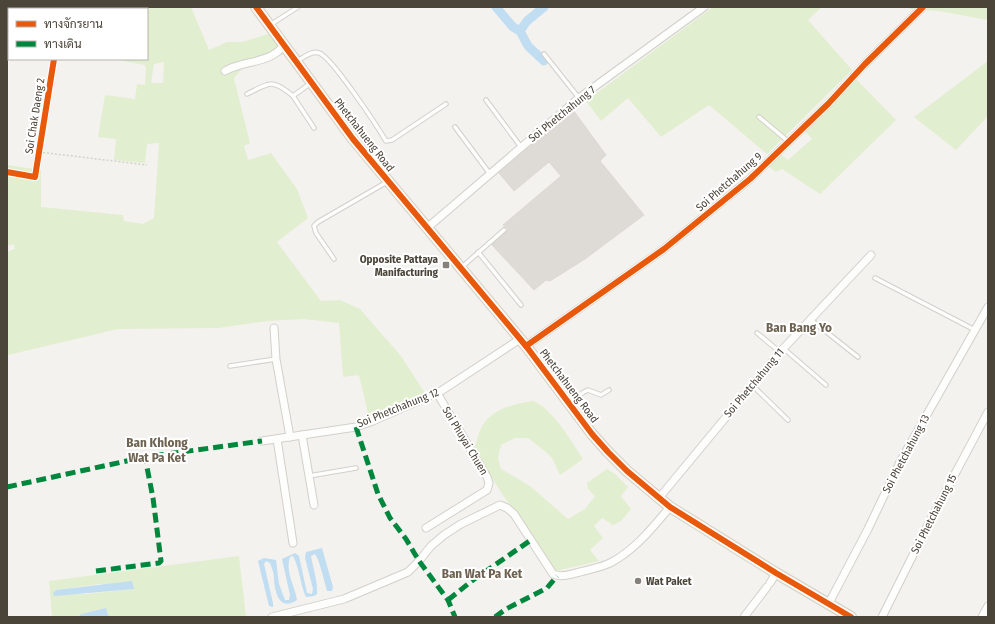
<svg xmlns="http://www.w3.org/2000/svg" width="995" height="624" viewBox="0 0 995 624" font-family="'Fira Sans Condensed',Sarabun,sans-serif">
	<rect width="100%" height="100%" fill="#f4f2ee"/>
	<g fill="#e1eecf" fill-rule="evenodd">
		<path d="M 124,7 L 191,7 L 209,50 L 227,42 L 243,42 L 268,34 L 284,54 L 242,69 L 234,78 L 250,143 L 244,146 L 248,160 L 271,153 L 297,189 L 308,218 L 277,242 L 321,301 L 340,300 L 360,309 L 401,356 L 425,393 L 369,417 L 359,375 L 343,377 L 339,323 L 304,319 L 267,321 L 219,328 L 118,329 L 8,355 L 7,349 L 7,252 L 15,249 L 14,245 L 7,245 L 7,165 L 41,170 L 41,207 L 123,215 L 124,221 L 143,224 L 154,218 L 159,143 L 147,144 L 145,163 L 114,160 L 116,139 L 98,137 L 105,95 L 135,99 L 137,84 L 145,85 L 146,69 L 145,65 L 118,60 L 118,59 L 147,59 L 147,9 L 124,9 ZM 164,62 L 163,83 L 151,83 L 154,64 Z"/>
		<path d="M 713,7 L 822,7 L 808,20 L 852,70 L 767,154 L 709,105 L 661,137 L 628,98 L 601,121 L 586,101 Z"/>
		<path d="M 911,7 L 988,7 L 988,20 L 939,11 L 909,9 Z"/>
		<path d="M 988,61 L 988,116 L 956,150 L 914,117 Z"/>
		<path d="M 855,78 L 896,120 L 820,194 L 782,169 L 776,172 L 768,166 L 780,154 L 788,160 L 812,139 L 805,131 Z"/>
		<path d="M 533,401 C 552,408 572,442 583,459 L 560,475 L 552,458 L 546,452 L 528,438 L 515,438 L 501,445 L 498,459 L 501,469 L 530,486 L 568,519 L 585,509 L 595,496 L 588,489 L 587,483 L 607,469 L 615,474 L 628,487 L 621,496 L 631,509 L 621,521 L 613,525 L 602,518 L 594,526 L 603,538 L 590,550 L 599,561 L 556,571 L 551,567 L 497,486 L 475,447 C 477,441 478,434 481,428 C 491,409 514,404 533,401 Z"/>
		<path d="M 239,556 L 246,617 L 109,617 L 106,608 L 81,614 L 78,617 L 52,617 L 49,581 ZM 99,584 L 134,589 L 86,594 L 53,593 L 56,590 Z"/>
	</g>
	<g fill="#c0ddf1">
		<path d="M 322,548 L 333,587 L 332,591 L 327,591 C 324,581 320,561 315,554 L 311,556 C 313,569 318,581 317,594 L 314,596 L 306,597 C 300,584 300,569 293,556 L 290,557 C 285,572 295,586 297,600 C 279,612 275,592 274,579 C 274,573 272,568 270,563 L 266,561 L 264,564 L 273,603 L 273,607 L 269,606 L 258,561 L 264,558 L 276,560 L 279,584 L 285,600 L 289,600 L 290,595 L 282,559 L 295,553 L 299,556 L 307,593 L 312,594 L 313,589 L 305,558 L 306,552 Z"/>
		<path d="M 132,581 L 134,589 L 54,596 L 53,593 L 56,590 Z"/>
		<path d="M 106,608 L 109,617 L 78,617 L 81,614 Z"/>
	</g>
	<g fill="none" stroke-linecap="round" stroke-linejoin="round">
		<g stroke="#c0ddf1" stroke-width="9">
			<path d="M 496,7 L 513,27 L 520,31"/>
			<path d="M 544,7 L 527,21 L 520,31 L 528,46 L 544,61"/>
		</g>
	</g>
	<path fill="#dedbd6" stroke="#dcd9d4" d="M 573,110 L 606,155 L 600,161 L 644,215 L 585,259 L 550,281 L 546,280 L 534,290 L 492,245 L 507,231 L 508,229 L 503,225 L 561,176 L 549,162 L 514,191 L 499,173 Z"/>
	<g fill="none" stroke-linecap="round" stroke-linejoin="round">
		<g stroke="#d2d0cb" stroke-width="5.5">
			<g id="lane">
				<path d="M 270,25 L 298,7"/>
				<path d="M 544,54 L 579,98"/>
				<path d="M 297,61 C 303,58 312,50 319,53 C 331,56 377,126 386,141 L 392,140 L 446,104"/>
				<path d="M 311,83 L 293,96 L 314,128"/>
				<path d="M 247,94 C 270,83 272,78 293,96"/>
				<path d="M 486,100 L 521,147"/>
				<path d="M 759,117 L 789,142"/>
				<path d="M 455,127 L 490,174"/>
				<path d="M 478,252 L 521,305"/>
				<path d="M 334,259 L 316,233 L 314,226 L 318,222 L 387,182"/>
				<path d="M 462,267 L 504,230"/>
				<path d="M 875,278 L 975,330"/>
				<path d="M 810,319 L 858,357"/>
				<path d="M 757,333 L 780,352"/>
				<path d="M 783,348 L 826,385"/>
				<path d="M 230,366 L 276,359"/>
				<path d="M 752,385 L 788,420"/>
				<path d="M 569,402 L 584,392 L 588,390 L 601,395 L 609,390"/>
				<path d="M 309,476 L 356,468"/>
			</g>
		</g>
		<g stroke="#d2d0cb" stroke-width="9">
			<g id="street">
				<path d="M 225,71 C 243,60 271,64 284,45"/>
				<path d="M 427,228 L 579,98 L 704,7"/>
				<path d="M 274,328 L 276,359 L 290,437"/>
				<path d="M 526,346 L 664,249 L 750,179 L 828,104 L 865,64 L 923,7"/>
				<path d="M 302,435 L 314,505"/>
				<path d="M 277,439 L 293,543"/>
				<path d="M 262,441 L 356,427 L 373,421 L 441,391 L 520,339"/>
				<path d="M 659,498 L 780,352 L 871,255"/>
				<path d="M 426,528 L 487,490 L 489,483 L 487,477 L 437,393"/>
				<path d="M 770,583 L 776,573"/>
				<path d="M 829,603 L 868,529 L 900,462 L 988,307"/>
				<path d="M 272,617 L 344,599 L 408,572 L 419,561 L 431,546 L 444,535 L 461,524 L 500,505 L 507,508 L 514,514 L 553,574 C 562,578 571,574 580,572 C 591,569 603,567 612,562 C 636,549 653,527 670,507"/>
				<path d="M 744,617 L 767,587"/>
				<path d="M 882,617 L 932,517 L 988,412"/>
				<path d="M 982,617 L 988,606"/>
			</g>
		</g>
		<g stroke="#d3cfc5" stroke-width="12">
			<path id="secondary" d="M 256,7 L 353,139 L 526,346 L 592,434 L 608,452 L 627,471 L 670,507 L 776,573 L 851,617"/>
		</g>
		<g stroke="#d3d2cc" stroke-width="1.5" stroke-dasharray="2 2" stroke-linecap="butt">
			<path d="M 67,9 L 67,7"/>
			<path d="M 39,152 L 147,165"/>
			<path d="M 7,172 L 35,177 L 54,59"/>
		</g>
		<use href="#lane" stroke="#fdfdfc" stroke-width="3.5"/>
		<use href="#street" stroke="#fdfdfc" stroke-width="7"/>
		<use href="#secondary" stroke="#f7f6f1" stroke-width="10"/>
		<g stroke="#00873e" stroke-width="5" stroke-dasharray="10 5" stroke-linecap="butt">
			<path d="M 356,427 L 378,494 L 390,518 L 406,539 L 419,561 L 448,600 L 455,617"/>
			<path d="M 7,487 L 145,457 L 262,441"/>
			<path d="M 96,571 L 159,563 L 161,561 L 153,498 L 145,457"/>
			<path d="M 448,600 L 473,580 L 531,540"/>
			<path d="M 495,617 L 506,609 L 547,588 L 557,576"/>
		</g>
		<g stroke="#fff" stroke-width="8">
			<g id="cycleway">
				<path d="M 256,7 L 353,139 L 526,346 L 592,434 L 608,452 L 627,471 L 670,507 L 776,573 L 851,617"/>
				<path d="M 7,172 L 35,177 L 54,59"/>
				<path d="M 526,346 L 664,249 L 750,179 L 828,104 L 865,64 L 923,7"/>
			</g>
		</g>
		<use href="#cycleway" stroke="#e8590c" stroke-width="6"/>
	</g>
	<g fill="#868178" stroke="#fff" stroke-width="1.5">
		<rect x="442" y="261" width="8" height="8" rx="2"/>
		<circle cx="638" cy="581" r="4"/>
	</g>
	<g text-anchor="middle" dominant-baseline="central" stroke-width="4" stroke-linejoin="round" paint-order="stroke">
		<g font-size="11" fill="#4b4439" stroke="#fff">
			<text transform="translate(562 114) rotate(-39)">Soi Phetchahung 7</text>
			<text transform="translate(35 116) rotate(-81)">Soi Chak Daeng 2</text>
			<text transform="translate(364 135) rotate(52)">Phetchahueng Road</text>
			<text transform="translate(729 182) rotate(-41)">Soi Phetchahung 9</text>
			<text transform="translate(754 383) rotate(-50)">Soi Phetchahung 11</text>
			<text transform="translate(569 386) rotate(53)">Phetchahueng Road</text>
			<text transform="translate(398 408) rotate(-22)">Soi Phetchahung 12</text>
			<text transform="translate(465 441) rotate(59)">Soi Phuyai Chuen</text>
			<text transform="translate(906 454) rotate(-62)">Soi Phetchahung 13</text>
			<text transform="translate(934 514) rotate(-63)">Soi Phetchahung 15</text>
		</g>
		<g font-size="11" font-weight="bold" fill="#4b4439" stroke="#fff" text-anchor="end">
			<text x="438" y="259">Opposite Pattaya<tspan x="438" dy="13">Manifacturing</tspan></text>
			<text x="646" y="581" text-anchor="start">Wat Paket</text>
		</g>
		<g font-size="13" font-weight="bold" fill="#6e6250" stroke="#fff">
			<text x="799" y="327">Ban Bang Yo</text>
			<text x="157" y="442">Ban Khlong<tspan x="157" dy="15">Wat Pa Ket</tspan></text>
			<text x="482" y="573">Ban Wat Pa Ket</text>
		</g>
	</g>
	<rect width="995" height="624" fill="none" stroke="#4b4439" stroke-width="16"/>
	<rect x="8" y="8" width="140" height="52" fill="#ffffff" stroke="#b7b4b0"/>
	<rect x="16" y="21" width="20" height="6" fill="#e8590c" stroke="#b7b4b0"/>
	<text x="44" y="28" font-size="12" fill="#4b4439">ทางจักรยาน</text>
	<rect x="16" y="41" width="20" height="6" fill="#00873e" stroke="#b7b4b0"/>
	<text x="44" y="48" font-size="12" fill="#4b4439">ทางเดิน</text>
</svg>
